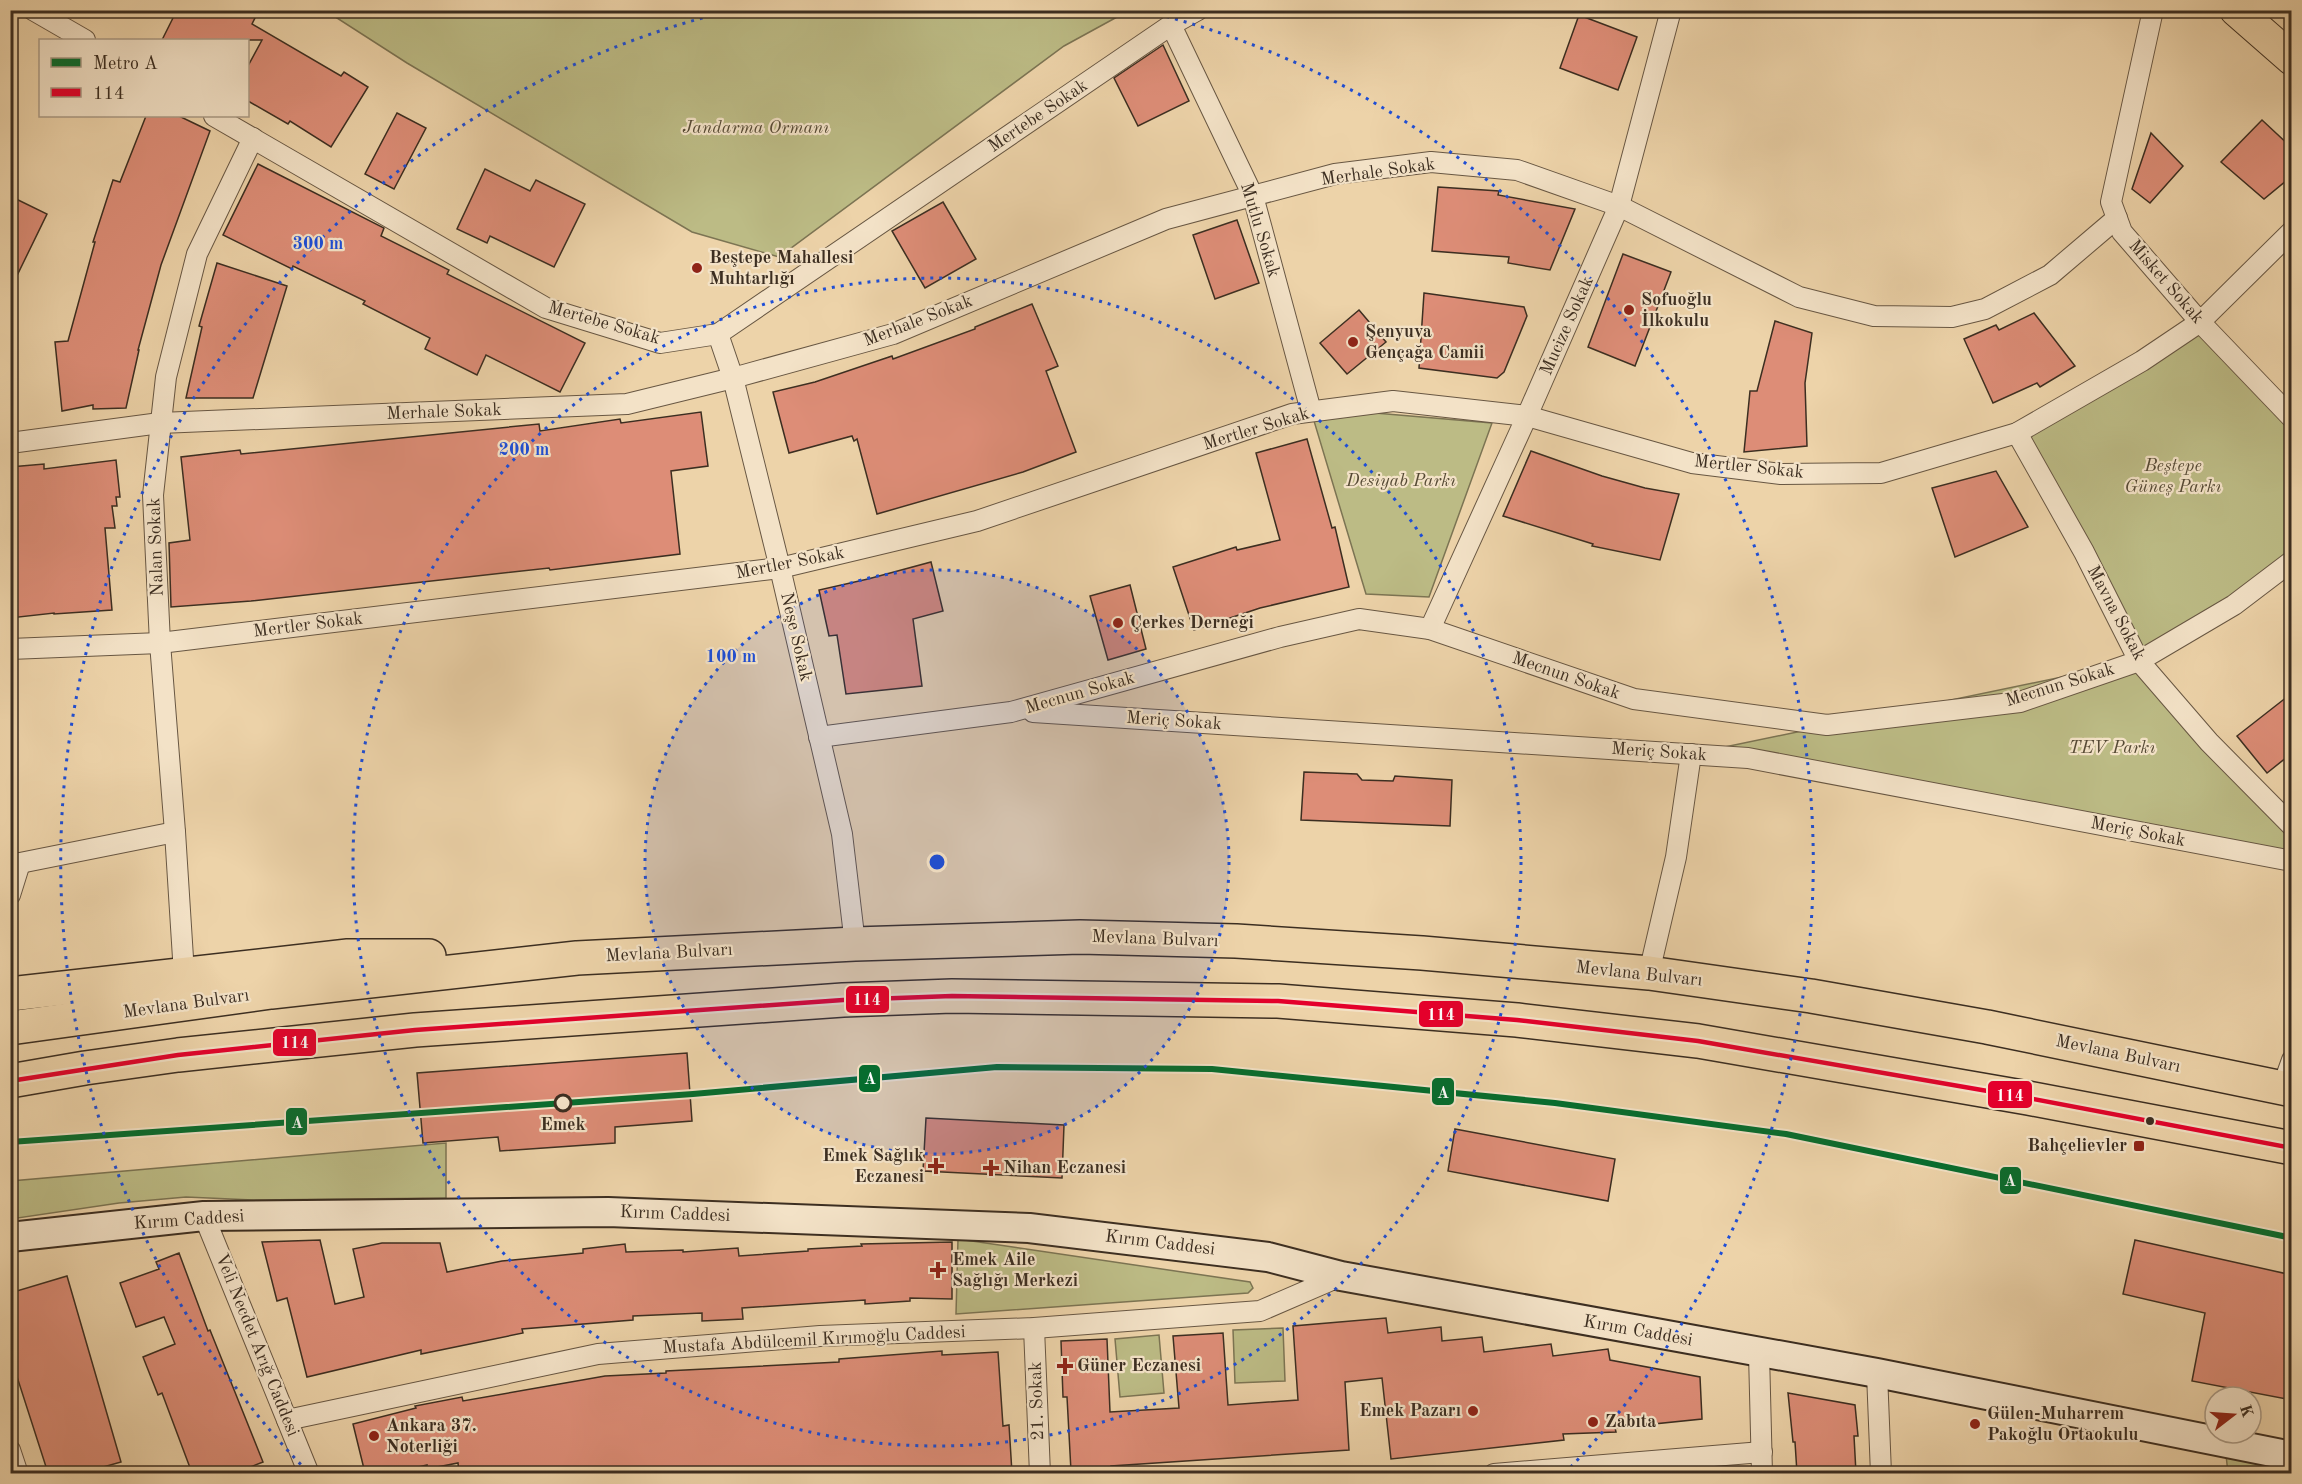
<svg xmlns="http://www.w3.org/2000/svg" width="2302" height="1484" viewBox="0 0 2302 1484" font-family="'Old Standard TT',serif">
	<rect width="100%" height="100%" fill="#edd3a9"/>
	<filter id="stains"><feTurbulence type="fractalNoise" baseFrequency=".00333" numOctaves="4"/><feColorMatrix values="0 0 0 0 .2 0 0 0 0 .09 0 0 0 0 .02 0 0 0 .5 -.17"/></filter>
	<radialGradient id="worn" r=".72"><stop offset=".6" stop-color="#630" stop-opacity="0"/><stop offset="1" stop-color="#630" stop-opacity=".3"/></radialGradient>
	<g fill="#bcbb85" stroke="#7c7453" stroke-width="1.5">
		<path d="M 326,11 L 1128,11 L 1064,46 L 779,257 L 692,232 L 407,63 Z"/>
		<path d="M 2200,322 L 2291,418 L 2291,555 L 2140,661 L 2291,823 L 2291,862 L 1691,754 L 2139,661 L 2017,433 Z"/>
		<path d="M 1375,413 L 1492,423 L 1429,597 L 1366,594 L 1314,421 Z"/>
		<path d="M 446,1143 L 446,1198 L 253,1200 L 186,1197 L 119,1203 L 11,1219 L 11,1181 Z"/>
		<path d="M 958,1239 L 1250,1282 L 1253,1288 L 1248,1293 L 956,1314 Z"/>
		<path d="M 1283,1328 L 1285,1381 L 1235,1383 L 1233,1330 Z"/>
		<path d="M 1159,1335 L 1164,1393 L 1120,1397 L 1115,1339 Z"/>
		<path d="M 2226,1455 L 2291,1469 L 2291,1473 L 2228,1473 Z"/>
	</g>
	<g fill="#dd8d77" stroke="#3c2e21" stroke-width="1.5">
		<path d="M 177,10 L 259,10 L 252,24 L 341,76 L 344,72 L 368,87 L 331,147 L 290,121 L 288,124 L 248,101 L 248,66 L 262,40 L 162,40 Z"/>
		<path d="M 1579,15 L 1637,37 L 1618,90 L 1560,68 Z"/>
		<path d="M 1163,45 L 1189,101 L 1138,126 L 1114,78 Z"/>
		<path d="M 397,113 L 426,128 L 394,189 L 365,174 Z"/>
		<path d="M 146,116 L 179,116 L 210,131 L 161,265 L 138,350 L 139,350 L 126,408 L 93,409 L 93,405 L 62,411 L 55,342 L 68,341 L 95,242 L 93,242 L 113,180 L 120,182 Z"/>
		<path d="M 2262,120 L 2292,148 L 2292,176 L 2264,199 L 2221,162 Z"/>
		<path d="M 2151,133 L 2183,166 L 2150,203 L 2132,189 Z"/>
		<path d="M 258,164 L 384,228 L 381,236 L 449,270 L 447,274 L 585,343 L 560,392 L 486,355 L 477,375 L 425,349 L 430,338 L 363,304 L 365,301 L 293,266 L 292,269 L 223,235 Z"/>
		<path d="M 485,169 L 530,191 L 536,180 L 585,204 L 554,267 L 490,236 L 487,243 L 457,229 Z"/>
		<path d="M 1438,187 L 1499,191 L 1498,195 L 1575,209 L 1550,270 L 1508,263 L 1509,257 L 1432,251 Z"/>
		<path d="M 10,196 L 47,214 L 10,290 Z"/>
		<path d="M 943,202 L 976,259 L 925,288 L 892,231 Z"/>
		<path d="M 1237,220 L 1259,283 L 1215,299 L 1193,235 Z"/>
		<path d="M 1623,254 L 1671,272 L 1635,366 L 1588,347 Z"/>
		<path d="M 217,263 L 287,286 L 253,398 L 186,398 L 202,327 L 199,326 Z"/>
		<path d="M 1424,293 L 1524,307 L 1527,316 L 1504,372 L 1497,378 L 1419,368 Z"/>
		<path d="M 1032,304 L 1058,366 L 1046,371 L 1076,452 L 1023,472 L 877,514 L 857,439 L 854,441 L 852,436 L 789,453 L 773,392 L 815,382 L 892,356 L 893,359 L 975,329 L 975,327 Z"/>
		<path d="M 1359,310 L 1386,342 L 1347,374 L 1320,343 Z"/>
		<path d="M 2034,313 L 2075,366 L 2040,387 L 2037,383 L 1993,403 L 1964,339 L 1996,325 L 1999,330 Z"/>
		<path d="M 1775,321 L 1812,333 L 1805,383 L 1807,446 L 1744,452 L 1750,391 L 1757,391 Z"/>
		<path d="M 701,412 L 708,466 L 671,471 L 680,554 L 550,570 L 549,568 L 251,601 L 171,607 L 169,543 L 190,540 L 181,457 L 240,450 L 241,454 L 539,424 L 540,431 L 620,419 L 621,423 Z"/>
		<path d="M 1307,439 L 1332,528 L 1335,527 L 1349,587 L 1260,608 L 1194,630 L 1173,567 L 1236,547 L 1237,550 L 1280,540 L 1256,453 Z"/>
		<path d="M 1531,451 L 1602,476 L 1645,488 L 1679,494 L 1660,560 L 1592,546 L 1593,544 L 1503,516 Z"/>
		<path d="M 116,460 L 120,497 L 116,497 L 117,506 L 112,506 L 115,528 L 105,528 L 112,610 L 54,614 L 54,613 L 10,618 L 10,467 L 44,464 L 44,469 Z"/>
		<path d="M 1996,471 L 2028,527 L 1955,557 L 1932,488 Z"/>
		<path d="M 931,562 L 943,611 L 913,619 L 922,686 L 846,694 L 837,635 L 829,636 L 819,590 L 868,579 Z"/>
		<path d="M 1130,585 L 1146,649 L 1108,660 L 1090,596 Z"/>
		<path d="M 2292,693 L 2292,753 L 2267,773 L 2237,736 Z"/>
		<path d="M 1304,772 L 1357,774 L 1362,780 L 1393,781 L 1395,776 L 1452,780 L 1450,826 L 1301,820 Z"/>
		<path d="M 687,1053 L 692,1121 L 615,1127 L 615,1143 L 500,1151 L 498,1137 L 423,1143 L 417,1073 Z"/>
		<path d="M 926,1118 L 1064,1125 L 1062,1178 L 923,1171 Z"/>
		<path d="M 1455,1129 L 1615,1159 L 1608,1201 L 1448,1171 Z"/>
		<path d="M 320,1240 L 335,1304 L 364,1297 L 353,1249 L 382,1243 L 440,1243 L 447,1272 L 502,1261 L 583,1253 L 583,1249 L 625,1244 L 626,1252 L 683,1250 L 683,1252 L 738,1248 L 739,1256 L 808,1251 L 808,1249 L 862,1246 L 861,1244 L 952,1242 L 952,1299 L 910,1298 L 910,1301 L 865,1304 L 865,1300 L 742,1308 L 743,1319 L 702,1321 L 702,1313 L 633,1316 L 633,1320 L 522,1329 L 523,1333 L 421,1354 L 421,1350 L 307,1377 L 287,1298 L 277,1301 L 262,1242 Z"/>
		<path d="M 2135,1240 L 2292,1275 L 2292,1400 L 2192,1381 L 2205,1313 L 2123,1294 Z"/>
		<path d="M 179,1253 L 208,1331 L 210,1330 L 263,1462 L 235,1473 L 192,1473 L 162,1393 L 158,1395 L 143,1357 L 175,1344 L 164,1317 L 136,1327 L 120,1283 L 159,1269 L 156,1262 Z"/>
		<path d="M 67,1276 L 121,1462 L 82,1473 L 48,1473 L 10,1355 L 10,1293 Z"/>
		<path d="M 1386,1318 L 1388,1333 L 1441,1327 L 1442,1341 L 1482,1337 L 1484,1352 L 1551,1344 L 1553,1356 L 1608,1349 L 1610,1360 L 1700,1377 L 1702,1419 L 1615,1428 L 1616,1432 L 1563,1434 L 1564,1440 L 1391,1459 L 1382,1378 L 1345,1382 L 1349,1450 L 1111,1466 L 1111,1469 L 1071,1471 L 1067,1397 L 1063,1397 L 1061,1341 L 1107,1339 L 1110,1412 L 1179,1408 L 1173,1336 L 1223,1333 L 1228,1405 L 1298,1400 L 1293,1326 Z"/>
		<path d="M 942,1351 L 942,1355 L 998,1352 L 1003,1426 L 1009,1425 L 1012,1473 L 459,1473 L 458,1463 L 427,1469 L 427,1465 L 393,1473 L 365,1473 L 353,1424 L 416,1408 L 415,1406 L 462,1397 L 463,1401 L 605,1376 L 666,1373 L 666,1371 L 839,1362 L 839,1359 Z"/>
		<path d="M 1788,1393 L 1855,1405 L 1858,1436 L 1854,1436 L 1856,1473 L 1797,1473 L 1795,1442 L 1793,1442 Z"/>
	</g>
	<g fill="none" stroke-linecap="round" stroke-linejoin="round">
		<g stroke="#685743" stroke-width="22">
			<g id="street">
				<path d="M 33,10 L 85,40"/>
				<path d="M 2153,10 L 2111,202 L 2122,232 L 2200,322 L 2292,418"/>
				<path d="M 1171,25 L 1253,196 L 1311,411"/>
				<path d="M 214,116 L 546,308 L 660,343 L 718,334 L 1171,25 L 1198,10"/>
				<path d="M 718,334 L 733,378 L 780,568 L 842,834 L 855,944"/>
				<path d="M 2017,433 L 2084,552 L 2139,661 L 2209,742 L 2292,826"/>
				<path d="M 10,443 L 160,423 L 627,404 L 733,378 L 893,334 L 1166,219 L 1335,174 L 1431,162 L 1517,170 L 1619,206 L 1799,297 L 1874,316 L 1952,317 L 1985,309 L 2050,275 L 2117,218"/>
				<path d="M 1430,629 L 1527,416 L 1619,206 L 1671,10"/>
				<path d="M 10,649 L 160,643 L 780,568 L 977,521 L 1292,414 L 1393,401 L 1527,416 L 1692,463 L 1781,474 L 1881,473 L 2017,433 L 2142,361 L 2200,322 L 2292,231"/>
				<path d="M 1033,712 L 1748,758 L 2292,861"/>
				<path d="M 819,737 L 1011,712 L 1280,637 L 1359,619 L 1430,629 L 1634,699 L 1827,725 L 2020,702 L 2139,661 L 2234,605 L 2292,561"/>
				<path d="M 20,863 L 175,832"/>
				<path d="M 10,895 L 20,863"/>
				<path d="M 1649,973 L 1676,857 L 1691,754"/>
				<path d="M 184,974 L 175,832 L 160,643 L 153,495 L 166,377 L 197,254 L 253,138"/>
				<path d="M 2282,1088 L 2292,1060"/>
				<path d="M 204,1216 L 309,1474"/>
				<path d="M 1034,1328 L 1040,1474"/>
				<path d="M 1759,1353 L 1762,1474"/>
				<path d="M 1877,1373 L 1881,1474"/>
				<path d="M 287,1420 L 598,1354 L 820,1336 L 1034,1328 L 1260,1311 L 1341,1276"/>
				<path d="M 10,1450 L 18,1474"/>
				<path d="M 1494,1474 L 1762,1452"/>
			</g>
		</g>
		<g stroke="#3c2e21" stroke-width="32">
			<path id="secondary" d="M 10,1237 L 204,1216 L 608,1212 L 1029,1228 L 1268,1257 L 1341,1276 L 1877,1373 L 2292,1456"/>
		</g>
		<g stroke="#3c2e21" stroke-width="34">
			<path id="primary" d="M 2236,10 L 2292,59"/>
		</g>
		<g stroke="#3c2e21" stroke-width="36">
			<g id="highway">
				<path d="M 10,994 L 348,956 L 429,956"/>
				<path d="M 10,1028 L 271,992 L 577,958 L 855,944 L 1080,937 L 1236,941 L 1422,953 L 1649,973 L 1811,996 L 1987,1027 L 2292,1090"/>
				<path d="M 10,1081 L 85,1068 L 178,1055 L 415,1030 L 843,1000 L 952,996 L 1278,1001 L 1517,1020 L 1698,1041 L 2028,1098 L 2292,1148"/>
			</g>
		</g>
		<use href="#street" stroke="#f3e2c7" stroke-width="20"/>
		<use href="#secondary" stroke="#f3e2c7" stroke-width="28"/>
		<use href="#primary" stroke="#edd3a9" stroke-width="32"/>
		<use href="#highway" stroke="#edd3a9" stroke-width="33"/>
		<g stroke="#f3e2c7" stroke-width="9">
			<path id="bus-1" d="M 10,1081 L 178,1055 L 415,1030 L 843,1000 L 952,996 L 1278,1001 L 1517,1020 L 1698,1041 L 2028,1098 L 2292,1148"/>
		</g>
		<use href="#bus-1" stroke="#e4002b" stroke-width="4.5"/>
		<g stroke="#f3e2c7" stroke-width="10">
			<path id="metro-1" d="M 10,1142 L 693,1094 L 997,1067 L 1212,1069 L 1555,1103 L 1786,1134 L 2292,1238"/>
		</g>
		<use href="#metro-1" stroke="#056d2e" stroke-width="6"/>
	</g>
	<circle cx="937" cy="862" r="292" fill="#1d4ed8" fill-opacity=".12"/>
	<g fill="none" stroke="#1d4ed8" stroke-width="3" stroke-dasharray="3 6">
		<circle cx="937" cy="862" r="292"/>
		<circle cx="937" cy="862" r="584"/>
		<path d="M307 1471A876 876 0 0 1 725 12M1149 12A876 876 0 0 1 1567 1471"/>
	</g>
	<g fill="#8f2418" stroke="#f3e2c7" stroke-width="2">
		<circle cx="697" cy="268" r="6"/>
		<circle cx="1629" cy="310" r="6"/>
		<circle cx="1353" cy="342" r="6"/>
		<circle cx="1118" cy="623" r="6"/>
		<rect x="2133" y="1140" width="12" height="12" rx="3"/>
		<path d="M933 1157h6v6h6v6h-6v6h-6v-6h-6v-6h6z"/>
		<path d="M988 1159h6v6h6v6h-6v6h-6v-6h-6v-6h6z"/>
		<path d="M935 1261h6v6h6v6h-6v6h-6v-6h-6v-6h6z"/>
		<path d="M1062 1357h6v6h6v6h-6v6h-6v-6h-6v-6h6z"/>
		<circle cx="1473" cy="1411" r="6"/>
		<circle cx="1593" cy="1422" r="6"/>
		<circle cx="1975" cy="1424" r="6"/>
		<circle cx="374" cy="1436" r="6"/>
	</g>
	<circle fill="#f3e2c7" stroke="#3c2e21" stroke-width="3" cx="563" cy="1103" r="8"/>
	<circle fill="#3c2e21" stroke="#f3e2c7" stroke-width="2" cx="2150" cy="1121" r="5"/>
	<g text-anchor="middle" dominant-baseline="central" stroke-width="4.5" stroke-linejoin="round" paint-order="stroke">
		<g font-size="18" fill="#3c2e21" stroke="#f3e2c7">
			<text transform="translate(1038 116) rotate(-34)">Mertebe Sokak</text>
			<text transform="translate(1378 172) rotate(-8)">Merhale Sokak</text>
			<text transform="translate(1260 230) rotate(73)">Mutlu Sokak</text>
			<text transform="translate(2166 282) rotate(49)">Misket Sokak</text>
			<text transform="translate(918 321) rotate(-21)">Merhale Sokak</text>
			<text transform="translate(604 323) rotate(16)">Mertebe Sokak</text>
			<text transform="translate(1567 326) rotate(-66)">Mucize Sokak</text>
			<text transform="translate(444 412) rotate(-2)">Merhale Sokak</text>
			<text transform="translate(1256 429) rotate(-17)">Mertler Sokak</text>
			<text transform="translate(1749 467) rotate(6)">Mertler Sokak</text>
			<text transform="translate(156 547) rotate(-92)">Nalan Sokak</text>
			<text transform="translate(790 563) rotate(-11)">Mertler Sokak</text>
			<text transform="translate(2116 613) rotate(62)">Mavna Sokak</text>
			<text transform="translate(308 625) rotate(-7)">Mertler Sokak</text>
			<text transform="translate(796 637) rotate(77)">Neşe Sokak</text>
			<text transform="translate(1566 676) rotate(19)">Mecnun Sokak</text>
			<text transform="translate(2060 685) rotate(-17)">Mecnun Sokak</text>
			<text transform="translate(1080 693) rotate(-16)">Mecnun Sokak</text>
			<text transform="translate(1174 721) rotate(4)">Meriç Sokak</text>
			<text transform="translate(1659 752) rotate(4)">Meriç Sokak</text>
			<text transform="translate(2138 832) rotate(11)">Meriç Sokak</text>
			<text transform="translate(1155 939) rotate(2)">Mevlana Bulvarı</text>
			<text transform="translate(669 953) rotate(-3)">Mevlana Bulvarı</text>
			<text transform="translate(1639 974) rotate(6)">Mevlana Bulvarı</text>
			<text transform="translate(186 1004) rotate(-8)">Mevlana Bulvarı</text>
			<text transform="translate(2118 1054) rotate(12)">Mevlana Bulvarı</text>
			<text transform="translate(675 1214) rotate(2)">Kırım Caddesi</text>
			<text transform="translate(189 1220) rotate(-4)">Kırım Caddesi</text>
			<text transform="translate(1160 1243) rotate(7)">Kırım Caddesi</text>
			<text transform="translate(1638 1331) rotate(10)">Kırım Caddesi</text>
			<text transform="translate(814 1340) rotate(-3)">Mustafa Abdülcemil Kırımoğlu Caddesi</text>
			<text transform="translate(257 1345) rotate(68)">Veli Necdet Arığ Caddesi</text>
			<text transform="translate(1037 1401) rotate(-92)">21. Sokak</text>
		</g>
		<g font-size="18" font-style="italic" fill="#564a35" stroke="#f3e2c7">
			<text x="756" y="128">Jandarma Ormanı</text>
			<text x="2173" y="466">Beştepe<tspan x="2173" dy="21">Güneş Parkı</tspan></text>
			<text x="1401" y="481">Desiyab Parkı</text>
			<text x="2112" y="748">TEV Parkı</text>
		</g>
		<g font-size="18" font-weight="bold" fill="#3c2e21" stroke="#f3e2c7" text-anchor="start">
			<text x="709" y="258">Beştepe Mahallesi<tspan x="709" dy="21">Muhtarlığı</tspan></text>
			<text x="1641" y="300">Sofuoğlu<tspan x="1641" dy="21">İlkokulu</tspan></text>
			<text x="1365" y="332">Şenyuva<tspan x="1365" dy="21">Gençağa Camii</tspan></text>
			<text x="1130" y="623">Çerkes Derneği</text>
			<text x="2127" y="1146" text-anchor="end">Bahçelievler</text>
			<text x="924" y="1156" text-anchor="end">Emek Sağlık<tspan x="924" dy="21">Eczanesi</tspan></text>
			<text x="1003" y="1168">Nihan Eczanesi</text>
			<text x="952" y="1260">Emek Aile<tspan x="952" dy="21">Sağlığı Merkezi</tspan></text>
			<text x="1077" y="1366">Güner Eczanesi</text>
			<text x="1461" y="1411" text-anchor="end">Emek Pazarı</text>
			<text x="1987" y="1414">Gülen-Muharrem<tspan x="1987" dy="21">Pakoğlu Ortaokulu</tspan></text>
			<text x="1605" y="1422">Zabıta</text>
			<text x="386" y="1426">Ankara 37.<tspan x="386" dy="21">Noterliği</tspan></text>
		</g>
		<g font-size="18" font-weight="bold" fill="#3c2e21" stroke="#f3e2c7">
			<text x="563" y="1125">Emek</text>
		</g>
	</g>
	<circle cx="937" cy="862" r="9" fill="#1d4ed8" stroke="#f3e2c7" stroke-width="3"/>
	<g font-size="18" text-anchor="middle" font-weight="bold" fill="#1d4ed8" stroke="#f3e2c7" stroke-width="4.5" stroke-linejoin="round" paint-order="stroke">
		<text x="318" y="249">300 m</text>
		<text x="524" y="455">200 m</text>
		<text x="731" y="662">100 m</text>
	</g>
	<g stroke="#f3e2c7" stroke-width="2">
		<rect x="845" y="985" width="45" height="29" rx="6" fill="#e4002b"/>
		<rect x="1418" y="1000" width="46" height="28" rx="6" fill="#e4002b"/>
		<rect x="272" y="1028" width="45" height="29" rx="6" fill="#e4002b"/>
		<rect x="858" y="1064" width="23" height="29" rx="6" fill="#056d2e"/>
		<rect x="1431" y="1077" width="24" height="29" rx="6" fill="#056d2e"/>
		<rect x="1987" y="1080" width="46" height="29" rx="6" fill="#e4002b"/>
		<rect x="285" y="1107" width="23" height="29" rx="6" fill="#056d2e"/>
		<rect x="1999" y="1166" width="23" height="29" rx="6" fill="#056d2e"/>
	</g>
	<g font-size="16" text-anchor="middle" font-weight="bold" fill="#fff">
		<text x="867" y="1005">114</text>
		<text x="1441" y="1020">114</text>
		<text x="295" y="1048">114</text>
		<text x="870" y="1084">A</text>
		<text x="1443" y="1098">A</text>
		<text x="2010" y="1101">114</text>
		<text x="297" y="1128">A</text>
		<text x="2010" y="1186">A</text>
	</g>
	<rect width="2302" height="1484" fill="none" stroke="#edd3a9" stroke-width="36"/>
	<rect x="12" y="12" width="2278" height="1460" fill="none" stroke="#3c2e21" stroke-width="3"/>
	<rect x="18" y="18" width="2266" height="1448" fill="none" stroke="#3c2e21" stroke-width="1.5"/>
	<rect x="39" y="39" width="210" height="78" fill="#f3e2c7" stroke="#aa9a85" stroke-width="1.5"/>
	<rect x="51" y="58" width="30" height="9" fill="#056d2e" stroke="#aa9a85" stroke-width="1.5"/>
	<text x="93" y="69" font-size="18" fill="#3c2e21">Metro A</text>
	<rect x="51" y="88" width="30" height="9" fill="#e4002b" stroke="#aa9a85" stroke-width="1.5"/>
	<text x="93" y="99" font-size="18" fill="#3c2e21">114</text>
	<g transform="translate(2233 1415) rotate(73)"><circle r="28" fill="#f3e2c7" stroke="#aa9a85" stroke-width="1.5"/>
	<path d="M0-4.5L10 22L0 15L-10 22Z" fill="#8f2418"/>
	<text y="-9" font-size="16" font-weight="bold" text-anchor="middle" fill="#3c2e21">K</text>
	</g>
	<rect width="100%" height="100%" filter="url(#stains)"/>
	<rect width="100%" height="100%" fill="url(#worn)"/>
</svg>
